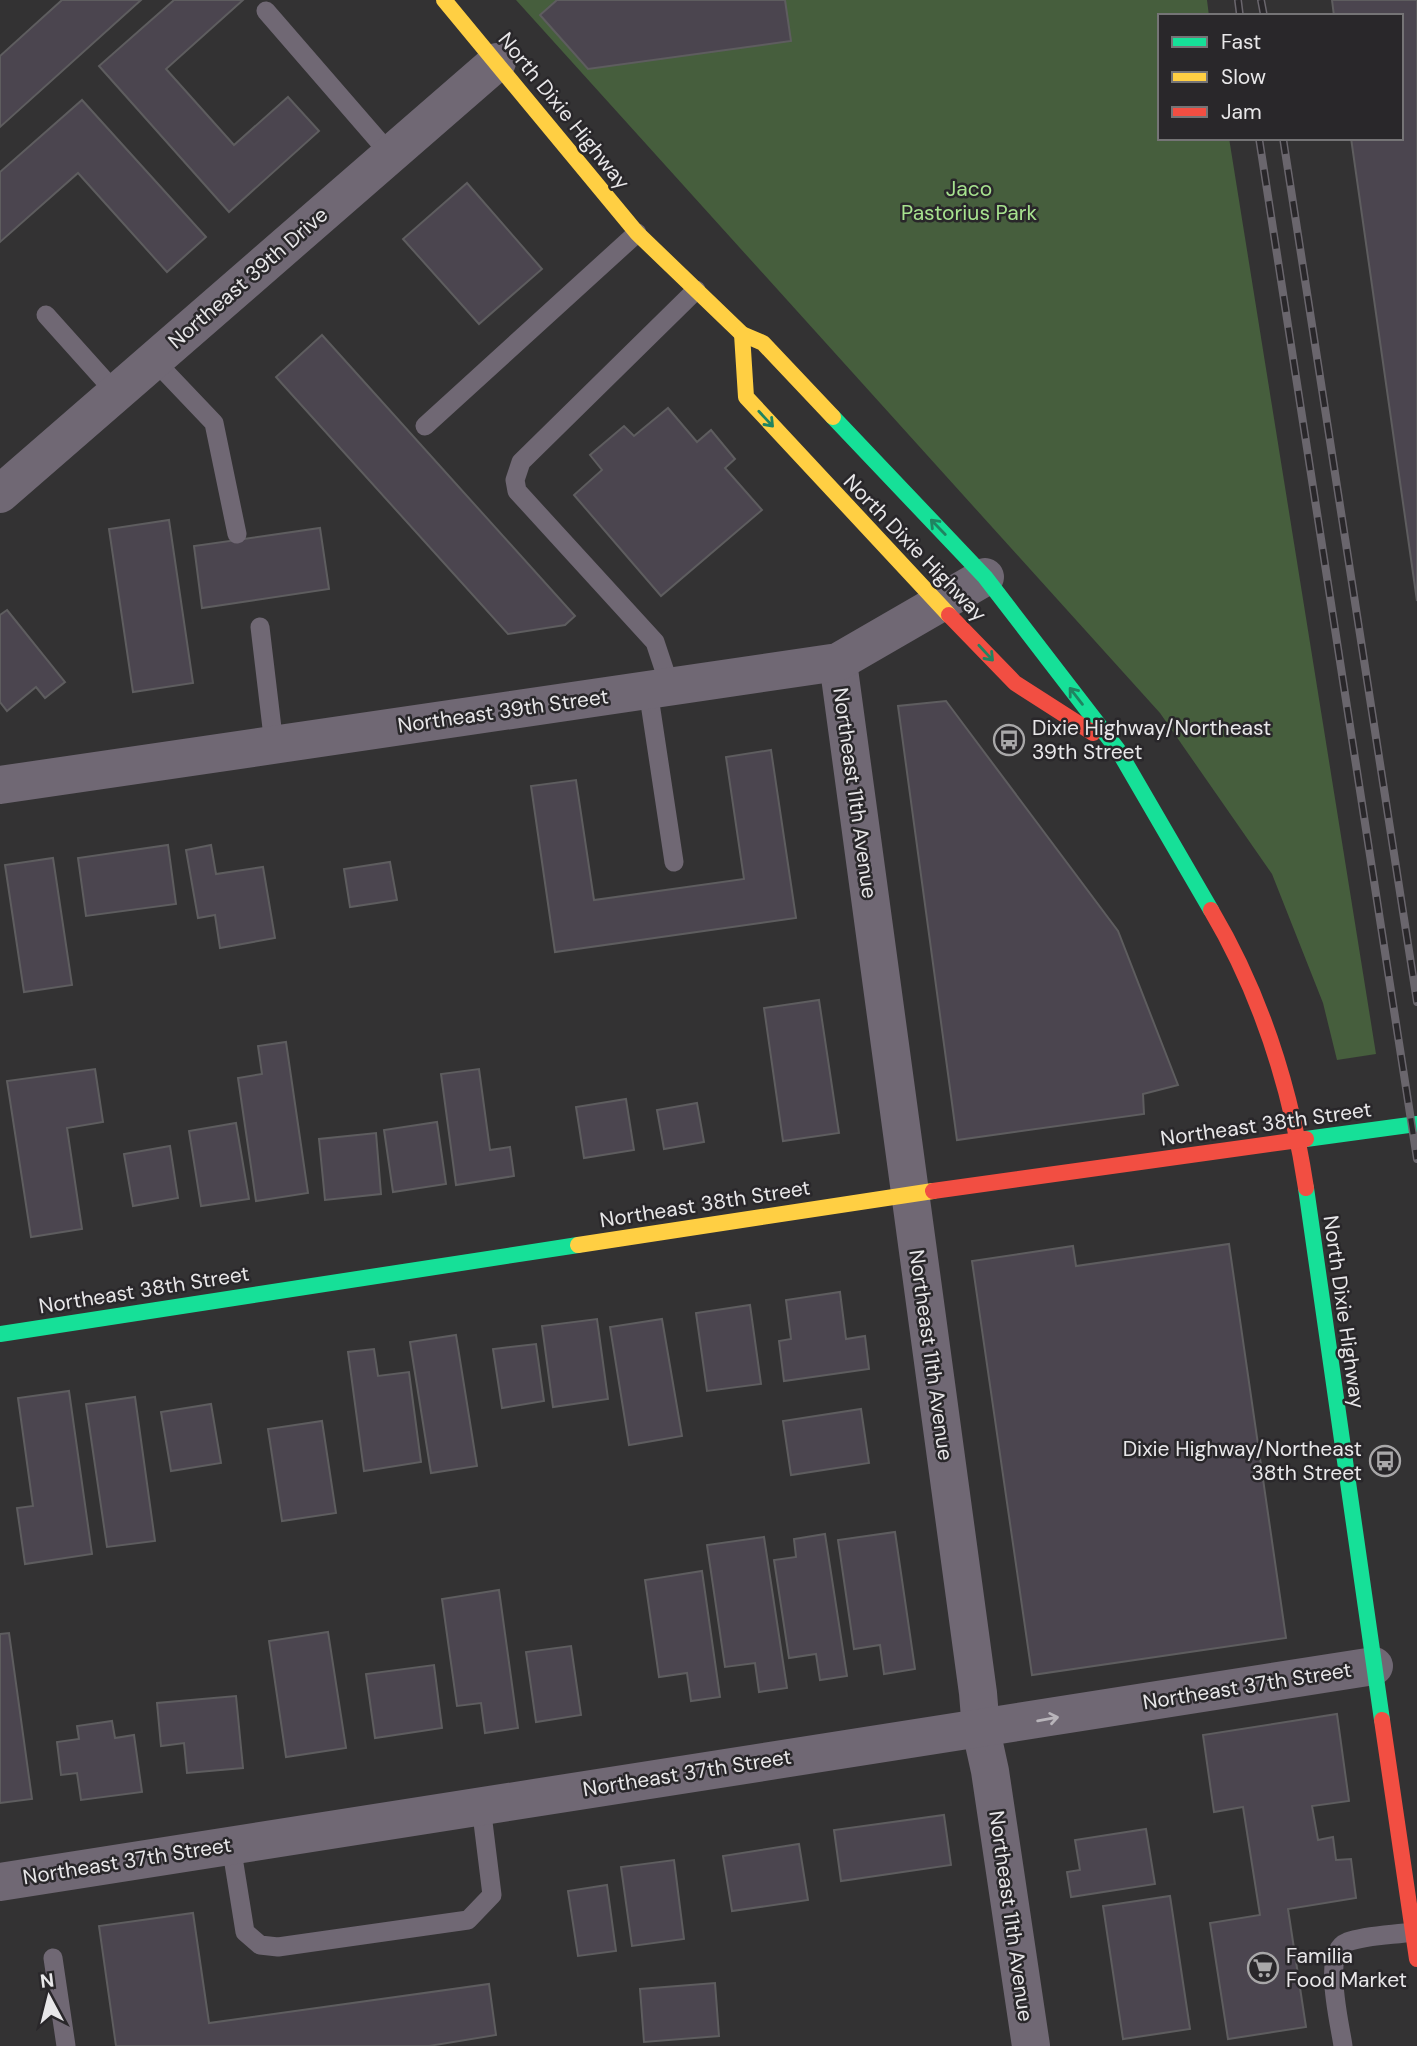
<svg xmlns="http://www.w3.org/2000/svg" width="1417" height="2046" viewBox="0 0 1417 2046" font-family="'DM Sans',sans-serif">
	<rect width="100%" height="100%" fill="#333233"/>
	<path fill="#465e3d" d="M 516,0 L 1207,0 L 1209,16 L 1160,16 L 1160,138 L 1229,138 L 1376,1054 L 1337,1060 L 1323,1003 L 1272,874 L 1160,713 Z"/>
	<g fill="#4b454f" stroke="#5e5d5f" stroke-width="2">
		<path d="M 62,0 L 141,0 L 0,127 L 0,56 Z"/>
		<path d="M 174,0 L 243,0 L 166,69 L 234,145 L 288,97 L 319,131 L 229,212 L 99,66 Z"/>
		<path d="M 557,0 L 785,0 L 791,41 L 588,69 L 540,15 Z"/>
		<path d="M 1332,0 L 1417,0 L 1417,601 L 1351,138 L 1401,138 L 1401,16 L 1334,16 Z"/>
		<path d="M 82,100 L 206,237 L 167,272 L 78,173 L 0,242 L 0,172 Z"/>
		<path d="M 467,183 L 542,269 L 479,324 L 403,239 Z"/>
		<path d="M 322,335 L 575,616 L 565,625 L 508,634 L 276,377 Z"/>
		<path d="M 668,408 L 697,442 L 711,430 L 735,459 L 725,468 L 762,510 L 661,596 L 574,495 L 602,470 L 590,455 L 624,426 L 634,436 Z"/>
		<path d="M 169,520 L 193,683 L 133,692 L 109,529 Z"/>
		<path d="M 320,528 L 329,589 L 202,608 L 194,546 Z"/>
		<path d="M 7,610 L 65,682 L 45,698 L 36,687 L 7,711 L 0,702 L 0,615 Z"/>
		<path d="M 946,701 L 1118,931 L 1178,1085 L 1143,1094 L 1144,1114 L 957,1140 L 898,706 Z"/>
		<path d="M 771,750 L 796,918 L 555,952 L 531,786 L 576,780 L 594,900 L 744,879 L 726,757 Z"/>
		<path d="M 168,845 L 176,904 L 86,916 L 78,858 Z"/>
		<path d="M 211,845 L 216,874 L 263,867 L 275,938 L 220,948 L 215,915 L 198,918 L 186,850 Z"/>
		<path d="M 53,858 L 72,985 L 24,992 L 5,865 Z"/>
		<path d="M 390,862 L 397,900 L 350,907 L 344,869 Z"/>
		<path d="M 819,1000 L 839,1133 L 783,1141 L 764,1008 Z"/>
		<path d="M 286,1042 L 308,1193 L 256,1201 L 238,1078 L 262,1074 L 258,1046 Z"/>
		<path d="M 95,1069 L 103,1122 L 67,1128 L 82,1229 L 31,1237 L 7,1081 Z"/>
		<path d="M 479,1069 L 490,1150 L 510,1147 L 514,1176 L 456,1185 L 441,1074 Z"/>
		<path d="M 626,1099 L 634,1150 L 584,1158 L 576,1107 Z"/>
		<path d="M 697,1103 L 704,1142 L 664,1149 L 657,1110 Z"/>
		<path d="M 437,1122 L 446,1184 L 393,1192 L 384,1130 Z"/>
		<path d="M 236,1123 L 249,1199 L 201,1206 L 189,1131 Z"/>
		<path d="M 376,1133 L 381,1194 L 325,1200 L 319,1139 Z"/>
		<path d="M 170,1146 L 178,1198 L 133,1206 L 124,1154 Z"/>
		<path d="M 1229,1244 L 1286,1638 L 1032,1675 L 972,1261 L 1073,1246 L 1076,1266 Z"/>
		<path d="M 840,1292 L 846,1339 L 865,1336 L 869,1369 L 784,1381 L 779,1341 L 791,1339 L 786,1300 Z"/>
		<path d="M 750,1305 L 761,1384 L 707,1391 L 696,1313 Z"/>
		<path d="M 597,1319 L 608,1399 L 553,1407 L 542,1326 Z"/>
		<path d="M 662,1319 L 682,1436 L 629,1445 L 610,1327 Z"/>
		<path d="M 456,1335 L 477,1466 L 431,1473 L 410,1342 Z"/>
		<path d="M 536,1344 L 544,1401 L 502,1408 L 493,1349 Z"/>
		<path d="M 374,1349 L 378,1376 L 409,1372 L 421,1462 L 364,1471 L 348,1352 Z"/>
		<path d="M 69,1391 L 92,1554 L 25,1564 L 17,1508 L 33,1506 L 18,1398 Z"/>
		<path d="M 135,1397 L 155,1541 L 107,1547 L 86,1404 Z"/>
		<path d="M 211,1404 L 221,1463 L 171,1471 L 161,1412 Z"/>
		<path d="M 861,1409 L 869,1463 L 791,1475 L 783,1421 Z"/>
		<path d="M 322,1421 L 336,1513 L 282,1521 L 268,1429 Z"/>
		<path d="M 895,1532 L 915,1669 L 884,1674 L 880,1645 L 854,1649 L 838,1540 Z"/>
		<path d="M 825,1534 L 847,1676 L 820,1680 L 816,1654 L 789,1658 L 774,1560 L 796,1557 L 794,1539 Z"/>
		<path d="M 764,1537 L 787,1688 L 759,1692 L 755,1663 L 725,1667 L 707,1545 Z"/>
		<path d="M 702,1571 L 720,1697 L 691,1701 L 687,1673 L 659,1677 L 645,1580 Z"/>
		<path d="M 499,1590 L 518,1728 L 485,1733 L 481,1703 L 457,1706 L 442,1599 Z"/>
		<path d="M 328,1632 L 346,1748 L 286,1757 L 269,1641 Z"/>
		<path d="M 9,1633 L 32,1799 L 0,1803 L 0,1634 Z"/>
		<path d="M 571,1646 L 581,1715 L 536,1722 L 526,1652 Z"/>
		<path d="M 434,1665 L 442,1728 L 375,1738 L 366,1674 Z"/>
		<path d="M 236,1696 L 243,1768 L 187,1773 L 184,1743 L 161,1746 L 157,1703 Z"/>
		<path d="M 1337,1714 L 1349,1801 L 1312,1806 L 1318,1840 L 1333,1837 L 1336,1860 L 1351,1859 L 1356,1898 L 1288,1909 L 1306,2027 L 1228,2039 L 1210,1923 L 1260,1915 L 1243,1807 L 1214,1812 L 1203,1735 Z"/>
		<path d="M 112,1721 L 115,1738 L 134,1735 L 142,1792 L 81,1800 L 77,1773 L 61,1775 L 57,1742 L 79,1739 L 77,1726 Z"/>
		<path d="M 944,1815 L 951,1865 L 841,1881 L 834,1830 Z"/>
		<path d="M 1146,1829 L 1155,1884 L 1071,1897 L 1067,1872 L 1080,1870 L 1075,1840 Z"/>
		<path d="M 799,1844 L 808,1900 L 732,1911 L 723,1856 Z"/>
		<path d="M 674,1860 L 684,1939 L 632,1946 L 621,1867 Z"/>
		<path d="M 607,1885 L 616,1951 L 578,1956 L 568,1891 Z"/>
		<path d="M 1170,1896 L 1190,2029 L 1123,2039 L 1103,1906 Z"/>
		<path d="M 193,1913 L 209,2023 L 489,1984 L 496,2035 L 429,2046 L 116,2046 L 99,1926 Z"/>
		<path d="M 715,1983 L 719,2036 L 644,2042 L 640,1989 Z"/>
	</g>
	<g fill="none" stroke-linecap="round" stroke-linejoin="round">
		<g stroke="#706874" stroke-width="19">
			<path d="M 266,11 L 390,154"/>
			<path d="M 46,315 L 116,393"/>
			<path d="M 154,360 L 214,423 L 237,534"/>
			<path d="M 425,426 L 637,233"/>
			<path d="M 260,627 L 274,745"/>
			<path d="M 670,687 L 655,642 L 517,491 L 515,480 L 521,462 L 696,290"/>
			<path d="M 648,690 L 674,862"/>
			<path d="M 231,1845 L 245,1932 L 260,1945 L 278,1947 L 468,1920 L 492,1895 L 481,1806"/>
			<path d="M 53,1958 L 66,2046"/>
			<path d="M 1343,2046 C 1340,2023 1321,1952 1347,1942 C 1367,1935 1393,1935 1413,1932"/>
		</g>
		<g stroke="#706874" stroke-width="38">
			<path d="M 0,494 L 497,62"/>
			<path d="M 838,662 L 978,1693 L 981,1730 L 990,1771 L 1031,2046"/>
			<path d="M 0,785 L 838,662 L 985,577"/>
			<path d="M 0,1882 L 1374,1666"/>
		</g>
		<g stroke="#16e098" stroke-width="16">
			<path d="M 833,417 L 985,577 L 1118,750 L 1211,910"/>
			<path d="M 1306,1139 L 1417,1124"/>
			<path d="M 1306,1188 L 1382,1720"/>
			<path d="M 0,1334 L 578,1245"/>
		</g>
		<g stroke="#ffcf43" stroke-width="16">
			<path d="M 444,0 L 637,233 L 742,334 L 763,343 L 833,417"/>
			<path d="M 742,334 L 746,397 L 949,615"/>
			<path d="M 578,1245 L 933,1191"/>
		</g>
		<g stroke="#f24e42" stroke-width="16">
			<path d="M 949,615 L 1015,683 L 1093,733"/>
			<path d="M 1211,910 C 1262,996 1291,1089 1306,1188"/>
			<path d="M 933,1191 L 1306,1139"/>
			<path d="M 1382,1720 L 1417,1959"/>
		</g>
		<g stroke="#6a666d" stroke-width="8">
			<g id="rail">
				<path d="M 1238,0 L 1240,16"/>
				<path d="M 1261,0 L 1264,16"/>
				<path d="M 1259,138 L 1417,1159"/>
				<path d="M 1283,138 L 1417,1002"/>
			</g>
		</g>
		<use href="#rail" stroke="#29272a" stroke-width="5" stroke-dasharray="16" stroke-linecap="butt"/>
	</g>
	<defs><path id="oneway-shaft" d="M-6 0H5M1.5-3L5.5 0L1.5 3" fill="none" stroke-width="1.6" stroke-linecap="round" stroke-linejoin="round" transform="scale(1.75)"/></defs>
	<g stroke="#208461">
		<use href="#oneway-shaft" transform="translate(766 419) rotate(47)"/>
		<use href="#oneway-shaft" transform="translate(938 527) rotate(-134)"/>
		<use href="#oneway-shaft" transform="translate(986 653) rotate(47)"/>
		<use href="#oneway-shaft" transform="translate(1076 696) rotate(-128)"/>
	</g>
	<use stroke="#b8b4ba" href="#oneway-shaft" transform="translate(1048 1719) rotate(-10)"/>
	<defs>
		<g id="bus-ring" transform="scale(1.575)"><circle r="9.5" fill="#29272a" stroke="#a9a8a9" stroke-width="1.5"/><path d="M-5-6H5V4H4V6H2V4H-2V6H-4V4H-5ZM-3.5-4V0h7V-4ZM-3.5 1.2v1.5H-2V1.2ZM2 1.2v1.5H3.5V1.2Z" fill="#a9a8a9"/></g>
		<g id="supermarket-ring" transform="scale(1.575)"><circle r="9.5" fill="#29272a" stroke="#a9a8a9" stroke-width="1.5"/><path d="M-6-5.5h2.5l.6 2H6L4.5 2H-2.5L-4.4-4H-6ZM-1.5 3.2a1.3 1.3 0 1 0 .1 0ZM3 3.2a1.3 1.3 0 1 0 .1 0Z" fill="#a9a8a9"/></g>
	</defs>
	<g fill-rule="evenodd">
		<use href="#bus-ring" x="1009" y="740"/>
		<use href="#bus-ring" x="1385" y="1461"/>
		<use href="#supermarket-ring" x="1263" y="1968"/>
	</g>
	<g text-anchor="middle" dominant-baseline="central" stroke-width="5" stroke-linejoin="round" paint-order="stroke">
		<g font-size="21" fill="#e8e7e9" stroke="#29272a">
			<text transform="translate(564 111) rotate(51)">North Dixie Highway</text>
			<text transform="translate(248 278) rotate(-41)">Northeast 39th Drive</text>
			<text transform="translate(915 548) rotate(46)">North Dixie Highway</text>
			<text transform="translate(503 711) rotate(-8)">Northeast 39th Street</text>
			<text transform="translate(855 793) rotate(82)">Northeast 11th Avenue</text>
			<text transform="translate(1266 1124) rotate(-8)">Northeast 38th Street</text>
			<text transform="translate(705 1204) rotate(-9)">Northeast 38th Street</text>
			<text transform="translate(144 1290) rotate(-9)">Northeast 38th Street</text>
			<text transform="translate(1344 1312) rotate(82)">North Dixie Highway</text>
			<text transform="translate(931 1355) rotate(82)">Northeast 11th Avenue</text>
			<text transform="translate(1247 1686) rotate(-9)">Northeast 37th Street</text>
			<text transform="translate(687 1773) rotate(-9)">Northeast 37th Street</text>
			<text transform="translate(127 1861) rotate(-9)">Northeast 37th Street</text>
			<text transform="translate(1011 1916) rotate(82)">Northeast 11th Avenue</text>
		</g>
		<g font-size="21" fill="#a7e28f" stroke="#29272a">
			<text x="969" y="189">Jaco<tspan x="969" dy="24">Pastorius Park</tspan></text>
		</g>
		<g font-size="21" fill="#e8e7e9" stroke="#29272a" text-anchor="start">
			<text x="1032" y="728">Dixie Highway/Northeast<tspan x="1032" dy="24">39th Street</tspan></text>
			<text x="1362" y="1449" text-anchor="end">Dixie Highway/Northeast<tspan x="1362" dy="24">38th Street</tspan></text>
			<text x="1286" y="1956">Familia<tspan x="1286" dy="24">Food Market</tspan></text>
		</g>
	</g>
	<rect x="1158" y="14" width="245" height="126" fill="#29272a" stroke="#757476" stroke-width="2"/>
	<rect x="1172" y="37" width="35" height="10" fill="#16e098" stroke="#757476" stroke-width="2"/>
	<text x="1221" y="49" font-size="21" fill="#e8e7e9">Fast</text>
	<rect x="1172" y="72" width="35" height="10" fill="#ffcf43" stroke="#757476" stroke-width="2"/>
	<text x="1221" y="84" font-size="21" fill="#e8e7e9">Slow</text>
	<rect x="1172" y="107" width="35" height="10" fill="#f24e42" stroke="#757476" stroke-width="2"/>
	<text x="1221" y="119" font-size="21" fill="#e8e7e9">Jam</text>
	<g transform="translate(49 1997) rotate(353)" stroke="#29272a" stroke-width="5" paint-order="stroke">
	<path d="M0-5L12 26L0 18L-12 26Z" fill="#e8e7e9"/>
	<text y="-10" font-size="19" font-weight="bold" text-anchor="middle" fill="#e8e7e9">N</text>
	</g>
</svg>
